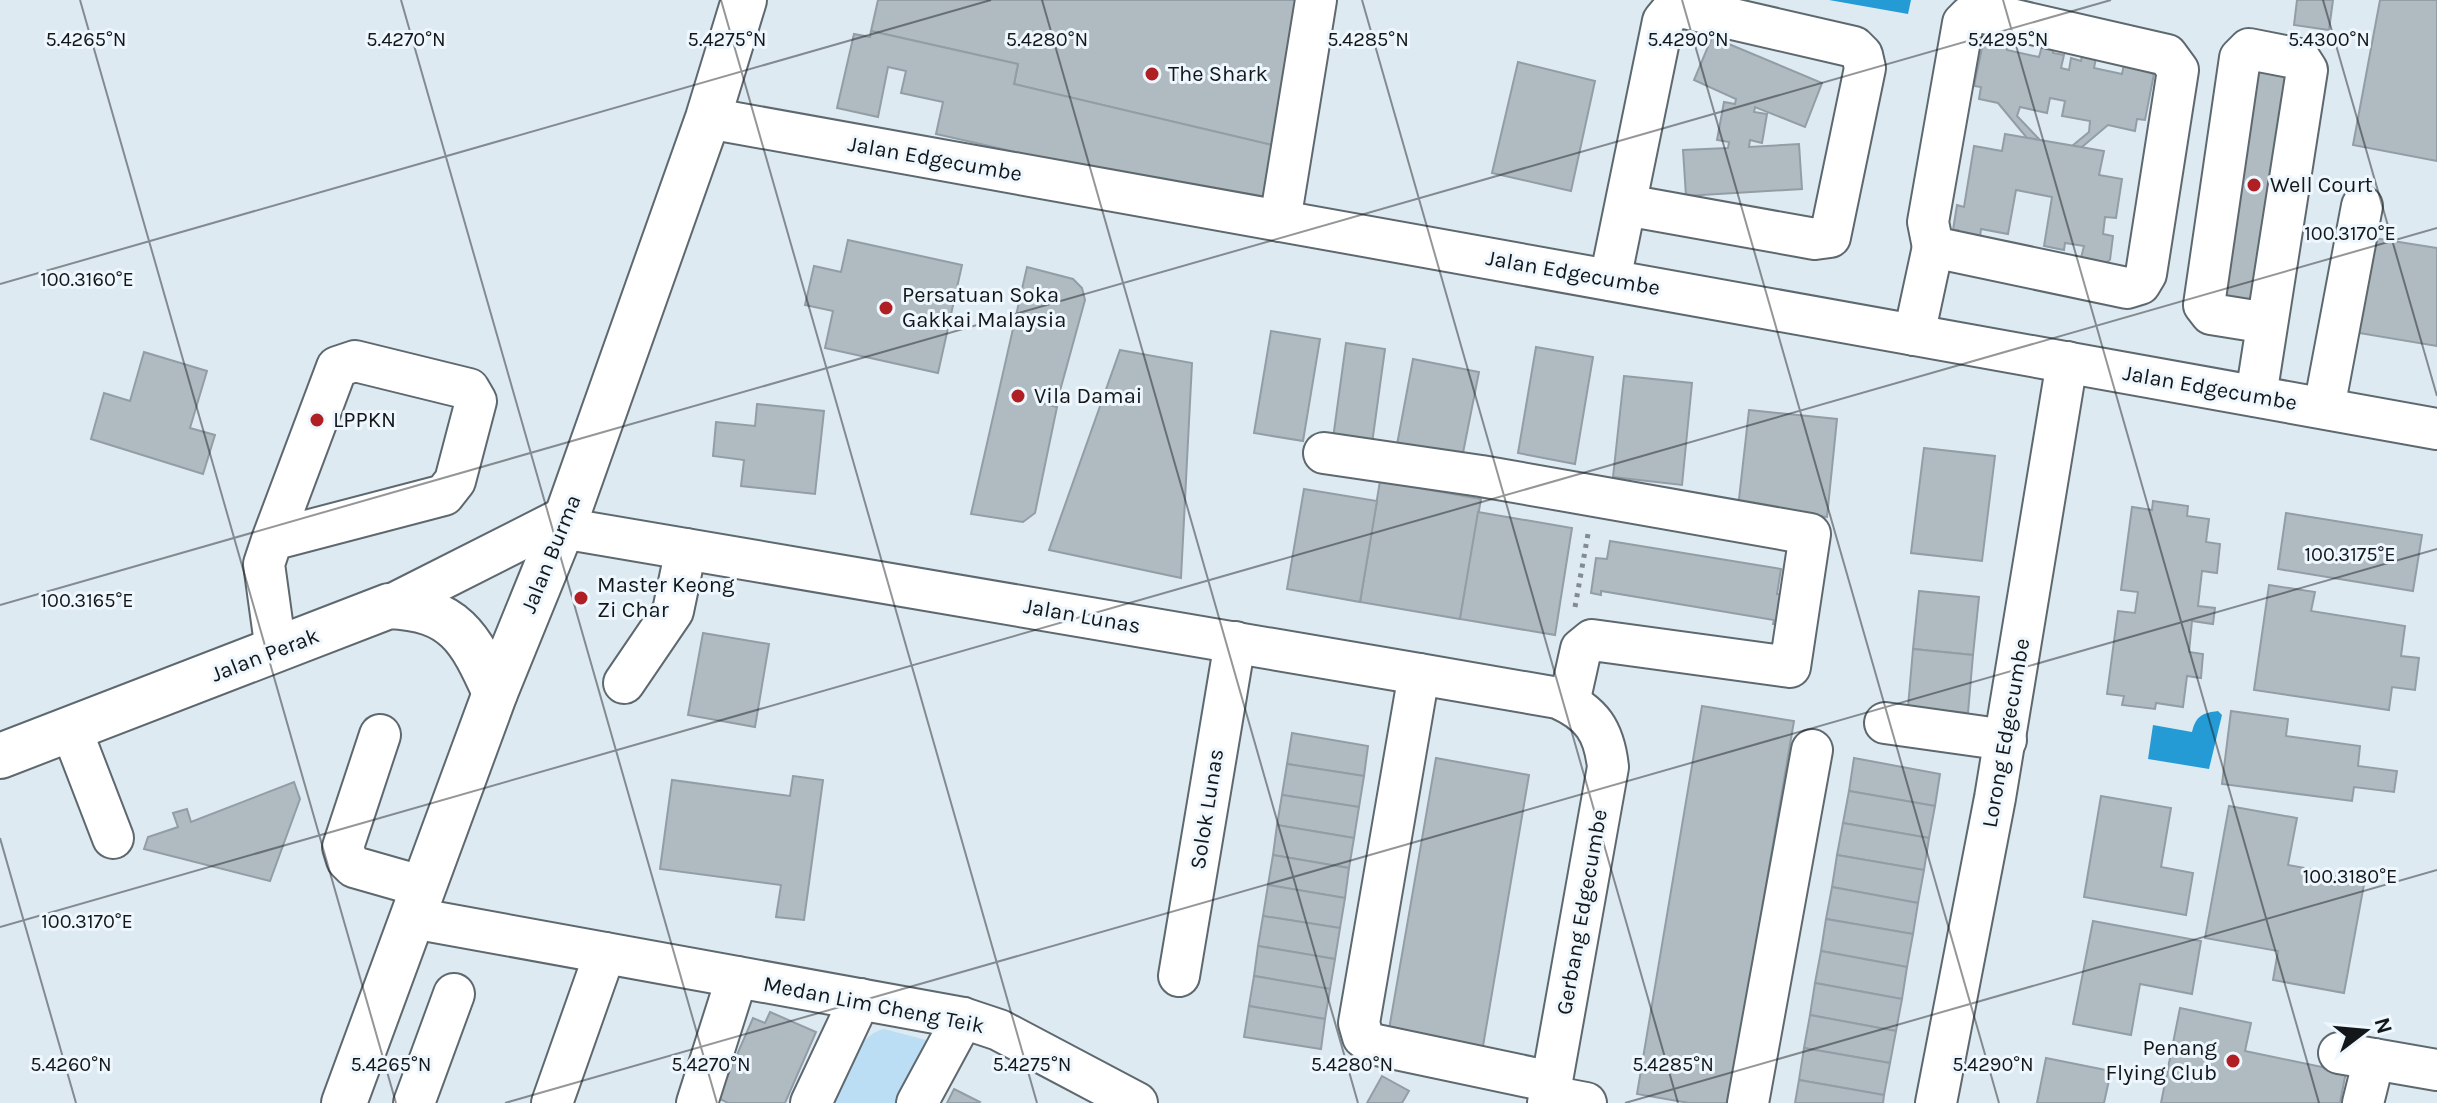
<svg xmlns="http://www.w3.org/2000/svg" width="2437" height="1103" viewBox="0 0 2437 1103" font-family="Karla,sans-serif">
	<rect width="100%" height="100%" fill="#deeaf2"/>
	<path fill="#bcdef4" d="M 884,1029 L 938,1043 L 906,1103 L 834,1103 C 845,1079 856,1034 884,1029 Z"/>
	<g fill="#259bd5">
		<path d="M 1829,0 L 1911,0 L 1908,14 Z"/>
		<path d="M 2218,711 L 2222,715 L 2209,769 L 2148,759 L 2153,725 L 2192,732 C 2196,716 2202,713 2218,711 Z"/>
	</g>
	<g fill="#afbac1" stroke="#929da5" stroke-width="2">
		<path d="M 878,0 L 1301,0 L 1276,146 L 1014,84 L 1018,64 L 871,31 Z"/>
		<path d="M 2297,0 L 2333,0 L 2329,30 L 2294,25 Z"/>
		<path d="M 2380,0 L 2437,0 L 2437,161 L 2353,145 Z"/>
		<path d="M 871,31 L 1018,64 L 1014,84 L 1276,146 L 1263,202 L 1149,182 L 936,134 L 943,102 L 901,93 L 906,71 L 888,67 L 878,117 L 837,108 L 854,34 L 870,37 Z"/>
		<path d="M 1712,37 L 1822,83 L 1805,127 L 1755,107 L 1754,112 L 1767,114 L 1762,143 L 1750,140 L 1749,147 L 1799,144 L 1802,189 L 1686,196 L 1683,150 L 1728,148 L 1729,142 L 1717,140 L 1724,102 L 1735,104 L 1736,99 L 1694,80 Z"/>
		<path d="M 1997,40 L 2009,42 L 2007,50 L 2039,57 L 2042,46 L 2053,49 L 2053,53 L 2064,55 L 2061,68 L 2069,70 L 2071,58 L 2081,61 L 2082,55 L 2096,58 L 2094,68 L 2122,74 L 2124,64 L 2154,74 L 2145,120 L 2137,119 L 2135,131 L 2108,125 L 2082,147 L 2072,146 L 2089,132 L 2090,121 L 2062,116 L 2065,101 L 2050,98 L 2047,113 L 2020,107 L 2017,116 L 2040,140 L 2027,138 L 1998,103 L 1979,99 L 1981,87 L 1974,86 L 1983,43 L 1996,46 Z"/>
		<path d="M 2249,58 L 2297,65 L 2259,313 L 2212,305 Z"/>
		<path d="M 1518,62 L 1595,81 L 1571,191 L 1492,173 Z"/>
		<path d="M 2005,134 L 2104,151 L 2099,175 L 2122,179 L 2116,218 L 2105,217 L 2103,234 L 2113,236 L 2110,260 L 2105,263 L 2081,258 L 2084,246 L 2065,243 L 2064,250 L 2044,246 L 2052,197 L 2016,190 L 2008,234 L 1981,229 L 1980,237 L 1957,234 L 1958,230 L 1953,230 L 1957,205 L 1964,207 L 1974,146 L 2002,151 Z"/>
		<path d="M 2374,238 L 2437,248 L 2437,346 L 2359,333 Z"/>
		<path d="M 848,240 L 962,265 L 938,373 L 825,348 L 833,311 L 805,305 L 814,266 L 841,272 Z"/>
		<path d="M 1027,267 L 1073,279 L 1082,288 L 1085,300 L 1058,398 L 1039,394 L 1037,402 L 1057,407 L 1035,513 L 1023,522 L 971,514 Z"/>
		<path d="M 1271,331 L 1320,339 L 1303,441 L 1254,433 Z"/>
		<path d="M 1346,343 L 1385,349 L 1371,451 L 1332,446 Z"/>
		<path d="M 1536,347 L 1593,357 L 1575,464 L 1518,453 Z"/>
		<path d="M 1120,350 L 1192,363 L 1181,578 L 1049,550 Z"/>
		<path d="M 144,352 L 207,371 L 190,428 L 215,435 L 203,474 L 91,439 L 104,393 L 130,401 Z"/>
		<path d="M 1413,359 L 1479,372 L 1461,463 L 1396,450 Z"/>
		<path d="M 1624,376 L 1692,383 L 1682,485 L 1613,477 Z"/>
		<path d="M 757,404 L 824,411 L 815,494 L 741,486 L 744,460 L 713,456 L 716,422 L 755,426 Z"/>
		<path d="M 1749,410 L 1837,419 L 1827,517 L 1738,508 Z"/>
		<path d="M 1924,448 L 1995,456 L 1982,561 L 1911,553 Z"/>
		<path d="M 1380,481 L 1481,499 L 1460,619 L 1360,602 Z"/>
		<path d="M 1304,489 L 1377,501 L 1360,602 L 1287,589 Z"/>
		<path d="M 2153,501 L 2188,506 L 2187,516 L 2209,519 L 2206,542 L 2220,544 L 2217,573 L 2202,571 L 2198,606 L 2215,608 L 2213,624 L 2192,621 L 2189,652 L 2203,654 L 2201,678 L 2187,676 L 2183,707 L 2156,703 L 2155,709 L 2122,705 L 2124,696 L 2107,694 L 2118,611 L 2135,613 L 2138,592 L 2121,590 L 2132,507 L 2152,510 Z"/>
		<path d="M 1478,512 L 1572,528 L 1555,635 L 1460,619 Z"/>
		<path d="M 2286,513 L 2422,535 L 2413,591 L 2278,569 Z"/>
		<path d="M 1610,541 L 1781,569 L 1777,594 L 1789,595 L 1784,626 L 1773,624 L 1774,620 L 1601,591 L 1601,595 L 1591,593 L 1596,558 L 1607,559 Z"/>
		<path d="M 2269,585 L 2315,592 L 2311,611 L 2405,626 L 2401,656 L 2419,658 L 2415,690 L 2392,687 L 2389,710 L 2254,690 Z"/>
		<path d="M 1919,591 L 1979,597 L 1973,655 L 1913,649 Z"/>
		<path d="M 703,633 L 769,644 L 755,727 L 688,715 Z"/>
		<path d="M 1913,649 L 1973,655 L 1968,713 L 1908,707 Z"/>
		<path d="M 1702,706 L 1794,721 L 1729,1103 L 1689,1103 L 1637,1094 Z"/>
		<path d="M 2231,711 L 2288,719 L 2286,736 L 2360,746 L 2358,766 L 2397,771 L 2394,792 L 2354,787 L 2352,801 L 2222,784 Z"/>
		<path d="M 1292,733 L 1368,746 L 1364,776 L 1287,764 Z"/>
		<path d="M 1436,758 L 1529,775 L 1481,1058 L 1387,1041 Z"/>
		<path d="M 1854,758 L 1940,774 L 1935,806 L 1849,791 Z"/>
		<path d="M 1287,764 L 1364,776 L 1359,807 L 1282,795 Z"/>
		<path d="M 793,776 L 823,780 L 804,920 L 776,917 L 781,885 L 660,869 L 672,780 L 790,796 Z"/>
		<path d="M 294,782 L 300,799 L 270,881 L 144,849 L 148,837 L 178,827 L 173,813 L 187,809 L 191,822 Z"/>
		<path d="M 1849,791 L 1935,806 L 1929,838 L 1843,823 Z"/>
		<path d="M 1282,795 L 1359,807 L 1354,838 L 1277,825 Z"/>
		<path d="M 2101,796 L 2171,808 L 2161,867 L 2193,873 L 2186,915 L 2084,897 Z"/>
		<path d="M 2229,806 L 2297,818 L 2288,865 L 2365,879 L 2344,993 L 2273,980 L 2278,951 L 2205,938 Z"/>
		<path d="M 1843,823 L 1929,838 L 1924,870 L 1837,855 Z"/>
		<path d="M 1277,825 L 1354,838 L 1349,868 L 1273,855 Z"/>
		<path d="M 1273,855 L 1349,868 L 1345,898 L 1268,885 Z"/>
		<path d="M 1837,855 L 1924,870 L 1918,903 L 1832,887 Z"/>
		<path d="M 1268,885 L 1345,898 L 1340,928 L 1263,916 Z"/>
		<path d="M 1832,887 L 1918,903 L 1913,934 L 1826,919 Z"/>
		<path d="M 1263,916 L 1340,928 L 1335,959 L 1258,946 Z"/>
		<path d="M 1826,919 L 1913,934 L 1907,967 L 1821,951 Z"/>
		<path d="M 2093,921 L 2201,941 L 2192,994 L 2140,984 L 2131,1035 L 2073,1024 Z"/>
		<path d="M 1258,946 L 1335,959 L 1330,989 L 1254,976 Z"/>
		<path d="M 1821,951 L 1907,967 L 1902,999 L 1815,983 Z"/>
		<path d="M 1254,976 L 1330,989 L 1325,1019 L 1249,1006 Z"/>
		<path d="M 1815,983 L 1902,999 L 1896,1031 L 1810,1015 Z"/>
		<path d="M 1249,1006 L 1325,1019 L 1321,1049 L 1244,1037 Z"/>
		<path d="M 2180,1008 L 2251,1023 L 2245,1051 L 2346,1072 L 2340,1103 L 2161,1103 Z"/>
		<path d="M 770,1012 L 816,1032 L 785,1103 L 728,1103 L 718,1098 L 753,1018 L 765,1023 Z"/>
		<path d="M 1810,1015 L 1896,1031 L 1890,1063 L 1804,1048 Z"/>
		<path d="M 1804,1048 L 1890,1063 L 1884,1095 L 1799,1080 Z"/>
		<path d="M 2046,1058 L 2111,1071 L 2104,1103 L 2037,1103 Z"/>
		<path d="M 1382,1076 L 1409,1091 L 1402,1103 L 1367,1103 Z"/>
		<path d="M 1799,1080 L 1884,1095 L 1883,1103 L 1795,1103 Z"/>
		<path d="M 954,1089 L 980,1102 L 979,1103 L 947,1103 Z"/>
	</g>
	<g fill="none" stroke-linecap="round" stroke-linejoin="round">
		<g stroke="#5e686f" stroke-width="44">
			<g id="minor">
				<path d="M 1980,12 L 2167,55 L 2178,70 L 2146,274 L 2140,284 L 2127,288 L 1933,247 L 1928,222 L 1963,23 L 1970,16 Z"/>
				<path d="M 708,118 L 2437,429"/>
				<path d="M 1280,221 L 1316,0"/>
				<path d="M 1610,280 L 1663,21 L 1673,9 L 1685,8 L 1854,47 L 1862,55 L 1865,68 L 1830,237 L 1815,239 L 1626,205"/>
				<path d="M 1914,335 L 1933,247"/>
				<path d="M 2256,396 L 2307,70 L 2300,59 L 2249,49 L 2240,58 L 2204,305 L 2211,314 L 2267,323"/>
				<path d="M 2324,408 L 2362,206"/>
				<path d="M 1324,453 L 1481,476 L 1810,534 L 1790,667 L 1592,640 L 1581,649 L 1569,703"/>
				<path d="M 562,528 L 1419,674 L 1558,698 C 1592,713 1604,731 1608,767 L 1548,1103"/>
				<path d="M 272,540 L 337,367 L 355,361 L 469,389 L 476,401 L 455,481 L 444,495 L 272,540 L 264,564 L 276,651"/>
				<path d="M 389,606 L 567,516"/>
				<path d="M 1419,674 L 1359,1023 L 1363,1037 L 1372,1044 L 1552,1082"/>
				<path d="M 624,683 L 673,611 L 686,549"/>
				<path d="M 1885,723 L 2006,740"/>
				<path d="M 71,729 L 113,838"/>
				<path d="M 380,735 L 343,847 L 347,860 L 354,867 L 424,887"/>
				<path d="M 413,918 L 963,1018 L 999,1030 L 1137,1103"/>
				<path d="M 1179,976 L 1235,642"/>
				<path d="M 2339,1053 L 2437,1070"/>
				<path d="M 1549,1096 L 1586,1103"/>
				<path d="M 414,1103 L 454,994"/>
				<path d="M 552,1103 L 605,953"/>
				<path d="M 697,1103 L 737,977"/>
				<path d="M 811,1103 L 860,999"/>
				<path d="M 917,1103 L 963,1018"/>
				<path d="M 1748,1103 L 1812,750"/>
				<path d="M 1936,1103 L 1995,798 L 2067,362"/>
				<path d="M 2363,1103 L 2374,1059"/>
			</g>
		</g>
		<g stroke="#5e686f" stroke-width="48">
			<g id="major">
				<path d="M 0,756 L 389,606 C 455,609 470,637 495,693"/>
				<path d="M 344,1103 L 495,693 L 567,516 L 708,118 L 744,0"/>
			</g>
		</g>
		<path stroke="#828b90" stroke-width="5" stroke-dasharray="4 6" stroke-linecap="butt" d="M 1575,607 L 1588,534"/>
		<use href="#minor" stroke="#fff" stroke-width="40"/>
		<use href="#major" stroke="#fff" stroke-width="44"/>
	</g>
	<path fill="none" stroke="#131719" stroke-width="2" stroke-opacity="0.45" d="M 80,0 L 396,1103M 401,0 L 717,1103M 721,0 L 1037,1103M 1042,0 L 1358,1103M 1362,0 L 1678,1103M 1682,0 L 1999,1103M 2003,0 L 2319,1103M 2323,0 L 2437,396M 0,284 L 991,0M 0,605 L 2111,0M 0,838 L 76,1103M 0,927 L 2437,228M 505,1103 L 2437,549M 1625,1103 L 2437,870"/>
	<g fill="#b01f23" stroke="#eef7fd" stroke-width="3">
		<circle cx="1152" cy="74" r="8"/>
		<circle cx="2254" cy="185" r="8"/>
		<circle cx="886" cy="308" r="8"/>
		<circle cx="1018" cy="396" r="8"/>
		<circle cx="317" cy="420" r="8"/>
		<circle cx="581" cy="598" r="8"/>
		<circle cx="2233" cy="1061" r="8"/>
	</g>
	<g text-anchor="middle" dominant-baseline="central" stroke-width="6" stroke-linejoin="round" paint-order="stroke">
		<g font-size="22" fill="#131719" stroke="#eef7fd" text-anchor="start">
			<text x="1168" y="74">The Shark</text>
			<text x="2270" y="185">Well Court</text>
			<text x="902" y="295">Persatuan Soka<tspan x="902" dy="25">Gakkai Malaysia</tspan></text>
			<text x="1034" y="396">Vila Damai</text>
			<text x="333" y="420">LPPKN</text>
			<text x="597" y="585">Master Keong<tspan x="597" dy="25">Zi Char</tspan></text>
			<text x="2217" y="1048" text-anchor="end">Penang<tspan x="2217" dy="25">Flying Club</tspan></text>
		</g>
		<g font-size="22" fill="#131719" stroke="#eef7fd">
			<text transform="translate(935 159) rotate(10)">Jalan Edgecumbe</text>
			<text transform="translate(1573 273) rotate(10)">Jalan Edgecumbe</text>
			<text transform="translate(2210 388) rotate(10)">Jalan Edgecumbe</text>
			<text transform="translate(551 554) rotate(-68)">Jalan Burma</text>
			<text transform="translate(1082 616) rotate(10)">Jalan Lunas</text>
			<text transform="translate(265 655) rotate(-21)">Jalan Perak</text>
			<text transform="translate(2006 733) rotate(-80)">Lorong Edgecumbe</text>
			<text transform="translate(1207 809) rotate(-81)">Solok Lunas</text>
			<text transform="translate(1582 912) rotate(-80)">Gerbang Edgecumbe</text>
			<text transform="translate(874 1005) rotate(11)">Medan Lim Cheng Teik</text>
		</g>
	</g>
	<g font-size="20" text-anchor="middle" fill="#131719" stroke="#eef7fd" stroke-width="6" stroke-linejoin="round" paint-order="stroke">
		<text x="86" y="46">5.4265°N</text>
		<text x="406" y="46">5.4270°N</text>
		<text x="727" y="46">5.4275°N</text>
		<text x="1047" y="46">5.4280°N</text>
		<text x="1368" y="46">5.4285°N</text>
		<text x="1688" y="46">5.4290°N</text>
		<text x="2008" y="46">5.4295°N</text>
		<text x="2329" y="46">5.4300°N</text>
		<text x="2350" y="240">100.3170°E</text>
		<text x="87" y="286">100.3160°E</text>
		<text x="2350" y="561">100.3175°E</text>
		<text x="87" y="607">100.3165°E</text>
		<text x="2350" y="883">100.3180°E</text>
		<text x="87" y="928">100.3170°E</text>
		<text x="71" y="1071">5.4260°N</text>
		<text x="391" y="1071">5.4265°N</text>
		<text x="711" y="1071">5.4270°N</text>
		<text x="1032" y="1071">5.4275°N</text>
		<text x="1352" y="1071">5.4280°N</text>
		<text x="1673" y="1071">5.4285°N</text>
		<text x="1993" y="1071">5.4290°N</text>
	</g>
	<g transform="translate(2365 1031) rotate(74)" stroke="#eef7fd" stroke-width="6" paint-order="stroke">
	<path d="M0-6L14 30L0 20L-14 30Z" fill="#131719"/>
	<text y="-12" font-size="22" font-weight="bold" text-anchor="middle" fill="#131719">N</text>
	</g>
</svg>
